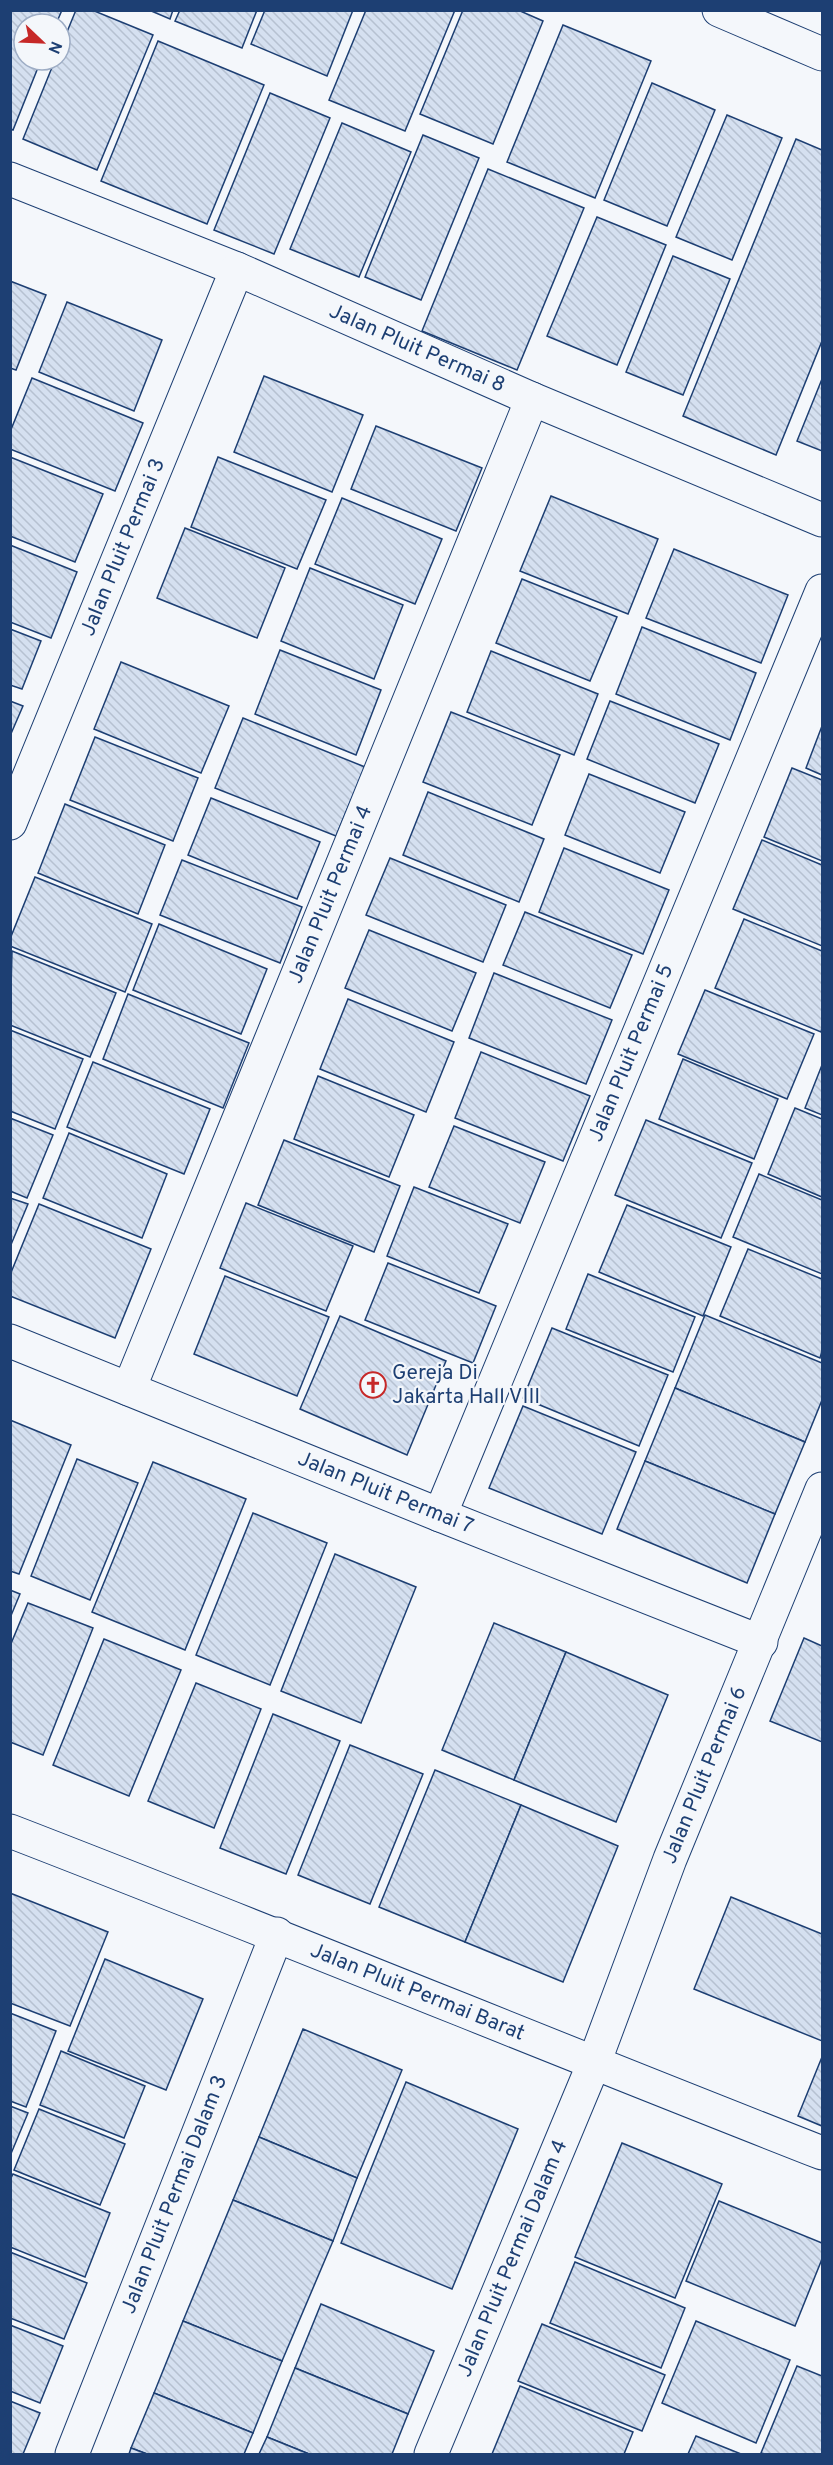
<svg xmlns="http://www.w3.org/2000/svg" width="833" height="2465" viewBox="0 0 833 2465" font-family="Overpass,sans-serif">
	<defs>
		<pattern id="building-back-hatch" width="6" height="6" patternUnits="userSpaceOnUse" patternTransform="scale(1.5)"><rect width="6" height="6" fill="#d5e0f0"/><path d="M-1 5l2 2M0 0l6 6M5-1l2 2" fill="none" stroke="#b6c1d1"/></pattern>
	</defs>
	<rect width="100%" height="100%" fill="#f4f7fb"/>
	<g fill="url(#building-back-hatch)" stroke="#1d3f73" stroke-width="1.5">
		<path d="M 10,10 L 62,10 L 56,24 L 24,24 L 24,60 L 41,60 L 13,130 L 10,129 Z"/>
		<path d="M 76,10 L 92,10 L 153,35 L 97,170 L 23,139 L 55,60 L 60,60 L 60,49 Z"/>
		<path d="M 149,10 L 173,10 L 170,19 Z"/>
		<path d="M 180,10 L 257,10 L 242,48 L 175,21 Z"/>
		<path d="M 265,10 L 353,10 L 327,76 L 251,44 Z"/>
		<path d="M 366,10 L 455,10 L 405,131 L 329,100 Z"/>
		<path d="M 463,10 L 518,10 L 543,21 L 493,144 L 420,114 Z"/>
		<path d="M 563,25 L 651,61 L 595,198 L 507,162 Z"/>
		<path d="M 158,41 L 264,85 L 207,224 L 101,181 Z"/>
		<path d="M 652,83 L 715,110 L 667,226 L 604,200 Z"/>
		<path d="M 270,93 L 330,118 L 274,254 L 214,230 Z"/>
		<path d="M 727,115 L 782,138 L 732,260 L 676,237 Z"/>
		<path d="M 342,123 L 411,152 L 359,277 L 290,249 Z"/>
		<path d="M 423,135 L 479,158 L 421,300 L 365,277 Z"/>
		<path d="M 796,139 L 822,150 L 822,341 L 776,455 L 683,416 Z"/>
		<path d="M 488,169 L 584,208 L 517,370 L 422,331 Z"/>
		<path d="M 597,217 L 666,245 L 617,365 L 547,336 Z"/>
		<path d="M 673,256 L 730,279 L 683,395 L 626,372 Z"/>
		<path d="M 10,281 L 46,295 L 16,370 L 10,368 Z"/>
		<path d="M 67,302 L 162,340 L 134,411 L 39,372 Z"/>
		<path d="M 264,376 L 363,415 L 332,492 L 234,452 Z"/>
		<path d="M 32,378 L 143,423 L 115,491 L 10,449 L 10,432 Z"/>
		<path d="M 822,379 L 822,451 L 797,441 Z"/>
		<path d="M 376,426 L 482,468 L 456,531 L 351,489 Z"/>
		<path d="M 10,457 L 103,494 L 75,562 L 10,536 Z"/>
		<path d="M 218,457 L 326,500 L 297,569 L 191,527 Z"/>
		<path d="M 551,496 L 658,539 L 628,614 L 520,571 Z"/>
		<path d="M 342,498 L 442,539 L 415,604 L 315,564 Z"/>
		<path d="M 185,528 L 285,568 L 257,638 L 157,598 Z"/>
		<path d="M 10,545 L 77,572 L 51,638 L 10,622 Z"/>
		<path d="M 674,549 L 788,595 L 761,663 L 646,618 Z"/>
		<path d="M 310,568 L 403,605 L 374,679 L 281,641 Z"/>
		<path d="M 522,579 L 617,617 L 590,681 L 496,643 Z"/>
		<path d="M 642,627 L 756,673 L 730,740 L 616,694 Z"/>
		<path d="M 10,629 L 41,641 L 22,689 L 10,685 Z"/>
		<path d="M 280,650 L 381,690 L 356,755 L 255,714 Z"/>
		<path d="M 491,651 L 598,694 L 574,755 L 467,712 Z"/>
		<path d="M 121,662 L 229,706 L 201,773 L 94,729 Z"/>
		<path d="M 10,701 L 23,706 L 10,736 Z"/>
		<path d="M 610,701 L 719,744 L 695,803 L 587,759 Z"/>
		<path d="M 451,712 L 560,755 L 532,825 L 423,782 Z"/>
		<path d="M 243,718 L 365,767 L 336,836 L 215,788 Z"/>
		<path d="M 822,726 L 822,775 L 806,768 Z"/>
		<path d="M 95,737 L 198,778 L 173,841 L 70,800 Z"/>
		<path d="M 792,768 L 822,780 L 822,861 L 764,837 Z"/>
		<path d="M 589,774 L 685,812 L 660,873 L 565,835 Z"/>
		<path d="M 428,792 L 544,839 L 519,902 L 403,855 Z"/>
		<path d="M 211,798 L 320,842 L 297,899 L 188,855 Z"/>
		<path d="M 65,804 L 165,845 L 138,914 L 38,873 Z"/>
		<path d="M 762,840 L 822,865 L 822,946 L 733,909 Z"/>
		<path d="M 564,848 L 669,890 L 643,954 L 539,912 Z"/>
		<path d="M 390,858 L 506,905 L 483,962 L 366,915 Z"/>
		<path d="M 182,860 L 302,907 L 280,963 L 160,915 Z"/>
		<path d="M 35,877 L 152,924 L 125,992 L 10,946 L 10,939 Z"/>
		<path d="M 525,912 L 632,955 L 610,1008 L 503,965 Z"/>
		<path d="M 744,919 L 822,951 L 822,1028 L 821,1032 L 715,988 Z"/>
		<path d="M 159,924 L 267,969 L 241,1034 L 133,990 Z"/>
		<path d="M 369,930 L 476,973 L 452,1031 L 345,988 Z"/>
		<path d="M 12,951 L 116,993 L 90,1057 L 10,1025 Z"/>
		<path d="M 494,973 L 612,1020 L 586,1084 L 469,1038 Z"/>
		<path d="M 705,990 L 814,1034 L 787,1099 L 678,1054 Z"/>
		<path d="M 128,994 L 249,1043 L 223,1108 L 103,1059 Z"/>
		<path d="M 348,999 L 454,1042 L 426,1112 L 320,1069 Z"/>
		<path d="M 10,1030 L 83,1059 L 55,1129 L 10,1111 Z"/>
		<path d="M 481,1052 L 590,1096 L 563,1161 L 455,1118 Z"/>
		<path d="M 683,1059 L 778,1099 L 754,1159 L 659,1119 Z"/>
		<path d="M 93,1062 L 210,1109 L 184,1174 L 67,1127 Z"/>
		<path d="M 822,1065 L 822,1115 L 805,1108 Z"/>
		<path d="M 318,1076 L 414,1115 L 389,1177 L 294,1139 Z"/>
		<path d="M 795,1108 L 822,1119 L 822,1197 L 768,1174 Z"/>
		<path d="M 10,1118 L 53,1135 L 27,1198 L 10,1191 Z"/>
		<path d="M 646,1120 L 752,1163 L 721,1238 L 615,1195 Z"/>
		<path d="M 454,1126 L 545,1162 L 520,1223 L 429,1187 Z"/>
		<path d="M 69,1133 L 167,1174 L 142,1238 L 43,1198 Z"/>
		<path d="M 284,1140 L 400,1186 L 374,1252 L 258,1205 Z"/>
		<path d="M 759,1174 L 822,1200 L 822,1274 L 733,1237 Z"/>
		<path d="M 414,1187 L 508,1224 L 479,1293 L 387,1256 Z"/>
		<path d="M 10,1198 L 28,1204 L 10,1247 Z"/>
		<path d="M 246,1203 L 353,1246 L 326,1311 L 220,1268 Z"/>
		<path d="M 39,1204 L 151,1249 L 115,1338 L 10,1296 L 10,1275 Z"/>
		<path d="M 627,1205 L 731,1247 L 703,1316 L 599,1272 Z"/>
		<path d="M 748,1249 L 822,1279 L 822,1351 L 820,1358 L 720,1316 Z"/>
		<path d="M 388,1263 L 496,1306 L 473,1363 L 365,1320 Z"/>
		<path d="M 588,1274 L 695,1317 L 673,1372 L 566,1329 Z"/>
		<path d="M 225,1276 L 329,1317 L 297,1396 L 194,1354 Z"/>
		<path d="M 705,1315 L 822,1363 L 822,1400 L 805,1442 L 675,1388 Z"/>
		<path d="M 340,1316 L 446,1361 L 407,1455 L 300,1409 Z"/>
		<path d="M 552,1328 L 668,1375 L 639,1446 L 523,1398 Z"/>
		<path d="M 675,1388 L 805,1442 L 775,1514 L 645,1461 Z"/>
		<path d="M 523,1406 L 636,1452 L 602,1534 L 489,1488 Z"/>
		<path d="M 10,1420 L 71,1445 L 19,1574 L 10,1571 Z"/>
		<path d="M 77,1459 L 138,1483 L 90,1600 L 31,1576 Z"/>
		<path d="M 645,1461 L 775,1514 L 747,1583 L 617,1529 Z"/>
		<path d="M 153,1462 L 246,1499 L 185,1650 L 92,1612 Z"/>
		<path d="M 253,1513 L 327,1543 L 270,1685 L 196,1655 Z"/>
		<path d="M 335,1554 L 416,1587 L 361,1723 L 281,1691 Z"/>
		<path d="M 10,1590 L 20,1594 L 10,1618 Z"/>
		<path d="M 28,1603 L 93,1628 L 43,1755 L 10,1742 L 10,1646 Z"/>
		<path d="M 494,1623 L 566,1652 L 514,1780 L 442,1750 Z"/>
		<path d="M 804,1638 L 822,1646 L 822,1742 L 770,1721 Z"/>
		<path d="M 104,1639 L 181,1670 L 129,1796 L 53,1765 Z"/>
		<path d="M 566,1652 L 668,1695 L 616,1822 L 514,1780 Z"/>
		<path d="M 196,1683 L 261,1709 L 214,1828 L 148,1801 Z"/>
		<path d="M 273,1714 L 340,1741 L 286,1874 L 220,1848 Z"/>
		<path d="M 350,1745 L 423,1774 L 370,1904 L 298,1875 Z"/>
		<path d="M 435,1770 L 521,1805 L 465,1942 L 379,1907 Z"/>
		<path d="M 521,1805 L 618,1846 L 563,1982 L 465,1942 Z"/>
		<path d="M 10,1893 L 108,1932 L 70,2026 L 10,2003 Z"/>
		<path d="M 731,1897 L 822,1934 L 822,2041 L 694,1989 Z"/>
		<path d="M 105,1959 L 203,1999 L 166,2090 L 68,2051 Z"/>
		<path d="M 10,2013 L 56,2031 L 26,2107 L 10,2101 Z"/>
		<path d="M 303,2029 L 402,2070 L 357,2178 L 259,2137 Z"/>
		<path d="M 61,2051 L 145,2086 L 124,2138 L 40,2105 Z"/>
		<path d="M 822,2057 L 822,2126 L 798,2116 Z"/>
		<path d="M 406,2082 L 518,2129 L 452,2289 L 341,2243 Z"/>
		<path d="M 10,2106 L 28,2113 L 10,2156 Z"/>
		<path d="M 39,2109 L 125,2144 L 100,2205 L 14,2170 Z"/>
		<path d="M 259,2137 L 357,2178 L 333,2241 L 233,2200 Z"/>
		<path d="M 622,2143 L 722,2184 L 675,2298 L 575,2257 Z"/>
		<path d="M 13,2174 L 110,2213 L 85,2277 L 10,2247 L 10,2180 Z"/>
		<path d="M 233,2200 L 333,2241 L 282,2361 L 183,2321 Z"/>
		<path d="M 719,2201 L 822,2243 L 822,2259 L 795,2326 L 686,2281 Z"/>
		<path d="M 10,2252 L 87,2283 L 64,2339 L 10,2318 Z"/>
		<path d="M 575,2262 L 685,2308 L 661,2368 L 550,2323 Z"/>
		<path d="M 321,2304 L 434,2351 L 408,2414 L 295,2368 Z"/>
		<path d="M 183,2321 L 282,2361 L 253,2433 L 154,2393 Z"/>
		<path d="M 696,2321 L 790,2360 L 756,2443 L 662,2403 Z"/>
		<path d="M 542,2324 L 665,2375 L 642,2431 L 518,2381 Z"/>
		<path d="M 10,2325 L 63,2346 L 40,2403 L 10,2391 Z"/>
		<path d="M 797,2366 L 822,2376 L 822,2454 L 765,2454 L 761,2453 Z"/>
		<path d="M 295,2368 L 408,2414 L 392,2454 L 309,2454 L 267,2437 Z"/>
		<path d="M 520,2386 L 633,2432 L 624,2454 L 492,2454 Z"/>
		<path d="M 154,2393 L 253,2433 L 244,2454 L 147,2454 L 131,2448 Z"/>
		<path d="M 10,2401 L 40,2413 L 23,2454 L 10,2454 Z"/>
		<path d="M 696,2436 L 741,2454 L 688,2454 Z"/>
		<path d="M 267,2437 L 309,2454 L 259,2454 Z"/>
		<path d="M 131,2448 L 147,2454 L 129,2454 Z"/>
	</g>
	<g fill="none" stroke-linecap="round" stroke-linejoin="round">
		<g stroke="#1d3f73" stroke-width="35">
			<g id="minor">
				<path d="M 719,10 L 822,54"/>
				<path id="s1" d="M 10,179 L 237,269 L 532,399 L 822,520"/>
				<path id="s2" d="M 10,823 L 237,269"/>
				<path id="s3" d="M 10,1341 L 440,1515 L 761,1642"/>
				<path id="s4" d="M 129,1389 L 532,399"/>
				<path id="s5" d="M 440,1515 L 822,591"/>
				<path id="s6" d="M 10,1831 C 282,1936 551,2047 822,2153"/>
				<path id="s7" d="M 72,2454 L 277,1934"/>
				<path id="s8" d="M 431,2454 L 594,2063 L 670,1859 L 822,1489"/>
			</g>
		</g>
		<use href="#minor" stroke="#f4f7fb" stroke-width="33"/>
	</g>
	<defs>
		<g id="church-ring" transform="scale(1.35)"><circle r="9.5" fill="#f4f7fb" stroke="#c62828" stroke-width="1.5"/><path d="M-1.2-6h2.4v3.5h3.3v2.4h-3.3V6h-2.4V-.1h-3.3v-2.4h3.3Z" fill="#c62828"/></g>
	</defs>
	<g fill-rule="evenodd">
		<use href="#church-ring" x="373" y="1385"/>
	</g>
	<g text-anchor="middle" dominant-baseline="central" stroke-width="4.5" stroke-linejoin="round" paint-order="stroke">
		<g font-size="21" fill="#1d3f73" stroke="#f4f7fb">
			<text stroke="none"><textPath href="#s1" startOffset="441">Jalan Pluit Permai 8</textPath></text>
			<text stroke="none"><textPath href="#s2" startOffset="298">Jalan Pluit Permai 3</textPath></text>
			<text stroke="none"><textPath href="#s4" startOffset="534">Jalan Pluit Permai 4</textPath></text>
			<text stroke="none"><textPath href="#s5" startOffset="500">Jalan Pluit Permai 5</textPath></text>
			<text stroke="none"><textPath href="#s3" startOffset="405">Jalan Pluit Permai 7</textPath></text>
			<text stroke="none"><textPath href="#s8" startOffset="732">Jalan Pluit Permai 6</textPath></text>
			<text stroke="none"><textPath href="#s6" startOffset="438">Jalan Pluit Permai Barat</textPath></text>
			<text stroke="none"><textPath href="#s7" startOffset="279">Jalan Pluit Permai Dalam 3</textPath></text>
			<text stroke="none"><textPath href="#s8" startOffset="212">Jalan Pluit Permai Dalam 4</textPath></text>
		</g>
		<g font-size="21" fill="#1d3f73" stroke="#f4f7fb" text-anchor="start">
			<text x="392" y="1373">Gereja Di<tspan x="392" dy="24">Jakarta Hall VIII</tspan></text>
		</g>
	</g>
	<rect width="833" height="2465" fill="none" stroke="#1d3f73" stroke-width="24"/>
	<g transform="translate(42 42) rotate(113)"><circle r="28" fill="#f4f7fb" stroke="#9eadc5" stroke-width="1.5"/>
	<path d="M0-4.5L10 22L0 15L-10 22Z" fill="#c62828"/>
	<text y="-9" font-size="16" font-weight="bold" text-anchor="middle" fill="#1d3f73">N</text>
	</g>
</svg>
